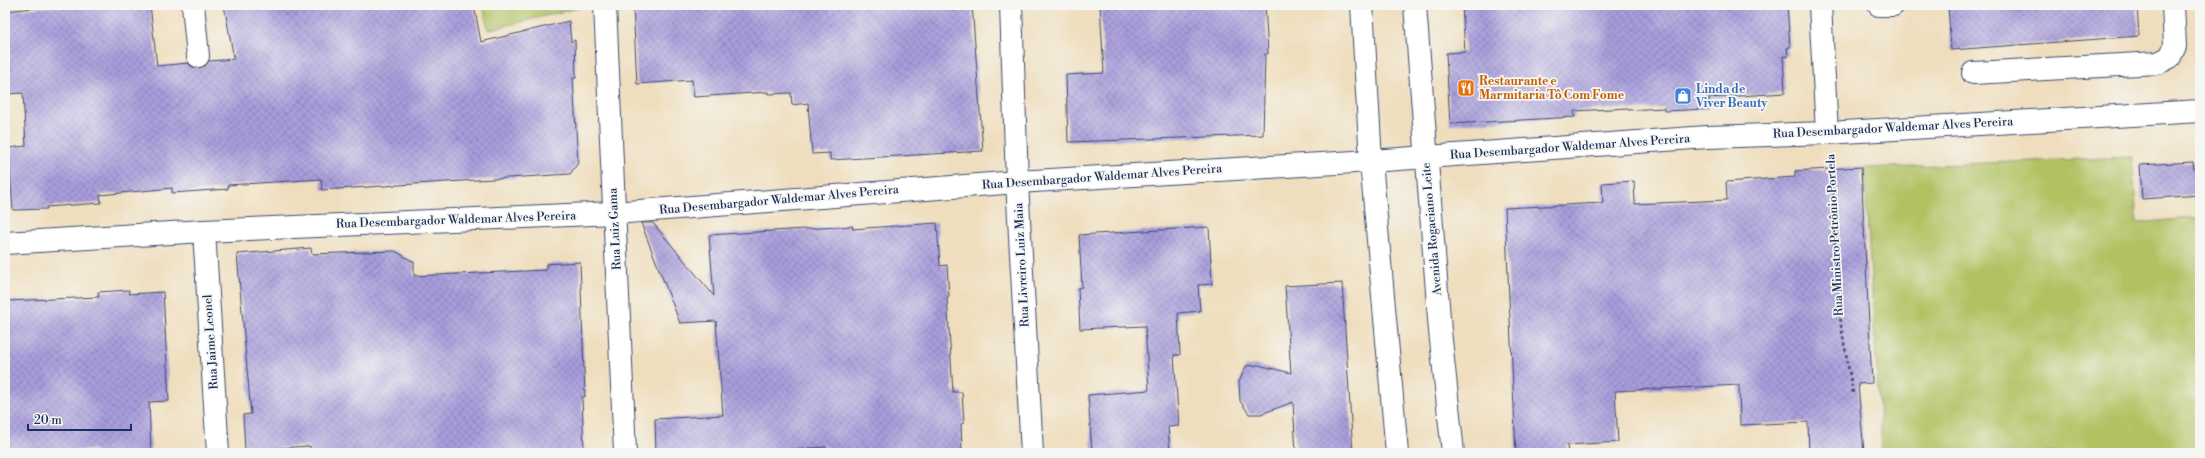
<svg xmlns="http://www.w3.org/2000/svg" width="2205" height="458" viewBox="0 0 2205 458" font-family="'Libre Bodoni',serif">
	<defs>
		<pattern id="building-cross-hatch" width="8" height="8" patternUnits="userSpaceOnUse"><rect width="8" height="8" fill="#a99edc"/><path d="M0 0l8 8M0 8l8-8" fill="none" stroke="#8981b6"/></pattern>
	</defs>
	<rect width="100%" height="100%" fill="#f6f6f2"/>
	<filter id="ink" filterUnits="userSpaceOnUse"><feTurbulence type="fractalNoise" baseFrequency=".025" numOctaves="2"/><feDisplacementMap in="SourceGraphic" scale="8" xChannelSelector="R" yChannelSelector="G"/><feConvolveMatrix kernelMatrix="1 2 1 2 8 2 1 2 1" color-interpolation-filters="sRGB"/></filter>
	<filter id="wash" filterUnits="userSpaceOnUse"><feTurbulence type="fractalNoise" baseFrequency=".012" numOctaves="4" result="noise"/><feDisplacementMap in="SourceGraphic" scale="16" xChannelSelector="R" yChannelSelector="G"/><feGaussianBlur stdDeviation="0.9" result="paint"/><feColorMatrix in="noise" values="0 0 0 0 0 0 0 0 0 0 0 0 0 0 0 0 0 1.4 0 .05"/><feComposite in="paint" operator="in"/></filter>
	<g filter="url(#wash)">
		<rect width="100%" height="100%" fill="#efdebd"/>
		<g fill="#b2c264" stroke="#667861">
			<path d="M 483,5 L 590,5 L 488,30 Z"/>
			<path d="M 2132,157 L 2137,223 L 2200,217 L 2200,453 L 1882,453 L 1864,168 Z"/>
		</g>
		<g id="blocks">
			<g fill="url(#building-cross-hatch)">
				<path d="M 64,5 L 150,5 L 157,66 L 188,63 L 192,67 L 199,68 L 205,66 L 209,61 L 234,59 L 224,5 L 474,5 L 481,42 L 569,21 L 571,42 L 575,40 L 576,78 L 573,78 L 578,163 L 570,174 L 322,190 L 321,179 L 228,185 L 228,189 L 172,193 L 172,188 L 100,195 L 101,203 L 46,207 L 47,209 L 13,210 L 8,148 L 26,146 L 23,93 L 5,94 L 5,11 Z"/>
				<path d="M 633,5 L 972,5 L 983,151 L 830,160 L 830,153 L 812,154 L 808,103 L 792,105 L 791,93 L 768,94 L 768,92 L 694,97 L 692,80 L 637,84 Z"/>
				<path d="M 1100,5 L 1265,5 L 1268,54 L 1265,54 L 1263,135 L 1068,142 L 1066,75 L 1104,73 Z"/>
				<path d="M 1462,5 L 1787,5 L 1790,47 L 1787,48 L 1788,57 L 1783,56 L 1785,93 L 1709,98 L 1709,109 L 1664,111 L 1664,108 L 1628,110 L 1628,108 L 1574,111 L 1575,117 L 1450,124 L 1446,53 L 1465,52 Z"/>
				<path d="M 1948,5 L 2137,5 L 2139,36 L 1951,50 Z"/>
				<path d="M 2193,162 L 2194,169 L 2200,169 L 2200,195 L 2142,199 L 2140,165 Z"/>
				<path d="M 1861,167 L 1872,383 L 1858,384 L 1864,453 L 1809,453 L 1808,422 L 1740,425 L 1739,385 L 1615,391 L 1618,442 L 1567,445 L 1568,453 L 1516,453 L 1505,208 L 1603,203 L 1602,183 L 1634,181 L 1635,204 L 1727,200 L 1726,182 L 1795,177 L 1795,171 Z"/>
				<path d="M 641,223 L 653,223 L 714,296 L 709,235 L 853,226 L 852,229 L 937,223 L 940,266 L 947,265 L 949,297 L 947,297 L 953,392 L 962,392 L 964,423 L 961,424 L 962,453 L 827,453 L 826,447 L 732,453 L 656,453 L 655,419 L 723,415 L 716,321 L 680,323 Z"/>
				<path d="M 1209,227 L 1212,284 L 1198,285 L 1200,311 L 1178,313 L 1180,355 L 1174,355 L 1179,426 L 1168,427 L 1170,453 L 1092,453 L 1088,395 L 1149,390 L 1145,326 L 1080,329 L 1078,288 L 1082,287 L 1079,235 Z"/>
				<path d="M 311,248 L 312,254 L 395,251 L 414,262 L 414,276 L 546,270 L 546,264 L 580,262 L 585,397 L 582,397 L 584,453 L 310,453 L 310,446 L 245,450 L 243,415 L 251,414 L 237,254 Z"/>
				<path d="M 1342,283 L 1353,453 L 1296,453 L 1293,402 L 1261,414 L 1249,414 L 1240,401 L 1239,382 L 1246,366 L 1258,365 L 1291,373 L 1285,286 Z"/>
				<path d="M 129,290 L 129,294 L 163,292 L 169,401 L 149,402 L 151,453 L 94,453 L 94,450 L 5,453 L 5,336 L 9,336 L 7,301 L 99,297 L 98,292 Z"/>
			</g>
		</g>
	</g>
	<g filter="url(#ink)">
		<use href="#blocks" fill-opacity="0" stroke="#3b496c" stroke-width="1"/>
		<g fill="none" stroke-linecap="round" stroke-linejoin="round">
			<g stroke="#3b496c" stroke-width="24">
				<g id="minor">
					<path d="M 193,5 L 198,56"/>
					<path d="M 605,5 L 625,453"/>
					<path d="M 1011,5 L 1017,182 L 1032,453"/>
					<path d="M 1820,5 L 1827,133"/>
					<path d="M 1879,5 L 1893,5"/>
					<path d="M 1973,73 L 2158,63 L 2170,57 L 2175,46 L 2173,5"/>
					<path d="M 204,231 L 218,453"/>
					<path d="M 5,243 L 204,231 L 614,213 L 1017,182 L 1371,161 L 1707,137 L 1827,133 L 2200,111"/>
				</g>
			</g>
			<g stroke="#3b496c" stroke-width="24">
				<g id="major">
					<path d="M 1362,5 L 1371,161 L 1397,453"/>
					<path d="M 1415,5 L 1440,331 L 1453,453"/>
				</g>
			</g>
			<path stroke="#3b496c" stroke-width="2.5" stroke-dasharray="3 3" stroke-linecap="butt" d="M 1833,163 L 1835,245 L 1841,326 L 1853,393"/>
			<use href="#minor" stroke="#fff" stroke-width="22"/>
			<use href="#major" stroke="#fff" stroke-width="22"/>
		</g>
	</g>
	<defs>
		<g id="restaurant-square" transform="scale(0.9)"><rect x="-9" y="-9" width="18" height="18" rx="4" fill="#e8710a" stroke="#f6f6f2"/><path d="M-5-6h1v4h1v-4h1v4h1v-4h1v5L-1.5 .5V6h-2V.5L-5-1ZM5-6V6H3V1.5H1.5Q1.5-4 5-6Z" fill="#fff"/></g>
		<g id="shop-square" transform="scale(0.9)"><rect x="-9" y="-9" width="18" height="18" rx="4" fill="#3f7fe0" stroke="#f6f6f2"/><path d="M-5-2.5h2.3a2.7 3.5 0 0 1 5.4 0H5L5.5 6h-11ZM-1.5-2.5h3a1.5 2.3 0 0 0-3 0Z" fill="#fff"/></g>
	</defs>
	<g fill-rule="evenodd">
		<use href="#restaurant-square" x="1466" y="88"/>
		<use href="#shop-square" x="1683" y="96"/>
	</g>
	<g text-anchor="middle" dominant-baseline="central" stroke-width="3.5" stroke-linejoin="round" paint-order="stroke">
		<g font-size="12" font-weight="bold" fill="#c56008" stroke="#f6f6f2" text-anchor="start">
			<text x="1479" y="81">Restaurante e<tspan x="1479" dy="14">Marmitaria Tô Com Fome</tspan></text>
		</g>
		<g font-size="12" font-weight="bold" fill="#366cbe" stroke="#f6f6f2" text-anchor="start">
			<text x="1696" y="89">Linda de<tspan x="1696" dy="14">Viver Beauty</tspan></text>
		</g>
		<g font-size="12" fill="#1b2f5e" stroke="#f6f6f2">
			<text transform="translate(1893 128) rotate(-3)">Rua Desembargador Waldemar Alves Pereira</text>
			<text transform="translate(1570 147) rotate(-4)">Rua Desembargador Waldemar Alves Pereira</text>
			<text transform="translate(1102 177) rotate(-4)">Rua Desembargador Waldemar Alves Pereira</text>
			<text transform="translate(779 200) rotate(-5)">Rua Desembargador Waldemar Alves Pereira</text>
			<text transform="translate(456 220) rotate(-2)">Rua Desembargador Waldemar Alves Pereira</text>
			<text transform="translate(615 229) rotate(-93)">Rua Luiz Gama</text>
			<text transform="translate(1432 229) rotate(-95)">Avenida Rogaciano Leite</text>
			<text transform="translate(1835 235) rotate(-93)">Rua Ministro Petrônio Portela</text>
			<text transform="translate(1022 265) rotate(-93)">Rua Livreiro Luiz Maia</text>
			<text transform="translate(211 342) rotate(-94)">Rua Jaime Leonel</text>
		</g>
	</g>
	<rect width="2205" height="458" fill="none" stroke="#f6f6f2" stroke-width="20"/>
	<path d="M28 424v6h103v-6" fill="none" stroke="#1b2f5e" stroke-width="2"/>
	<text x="34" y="424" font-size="12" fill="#1b2f5e" stroke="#f6f6f2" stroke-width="3" paint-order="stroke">20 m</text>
</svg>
